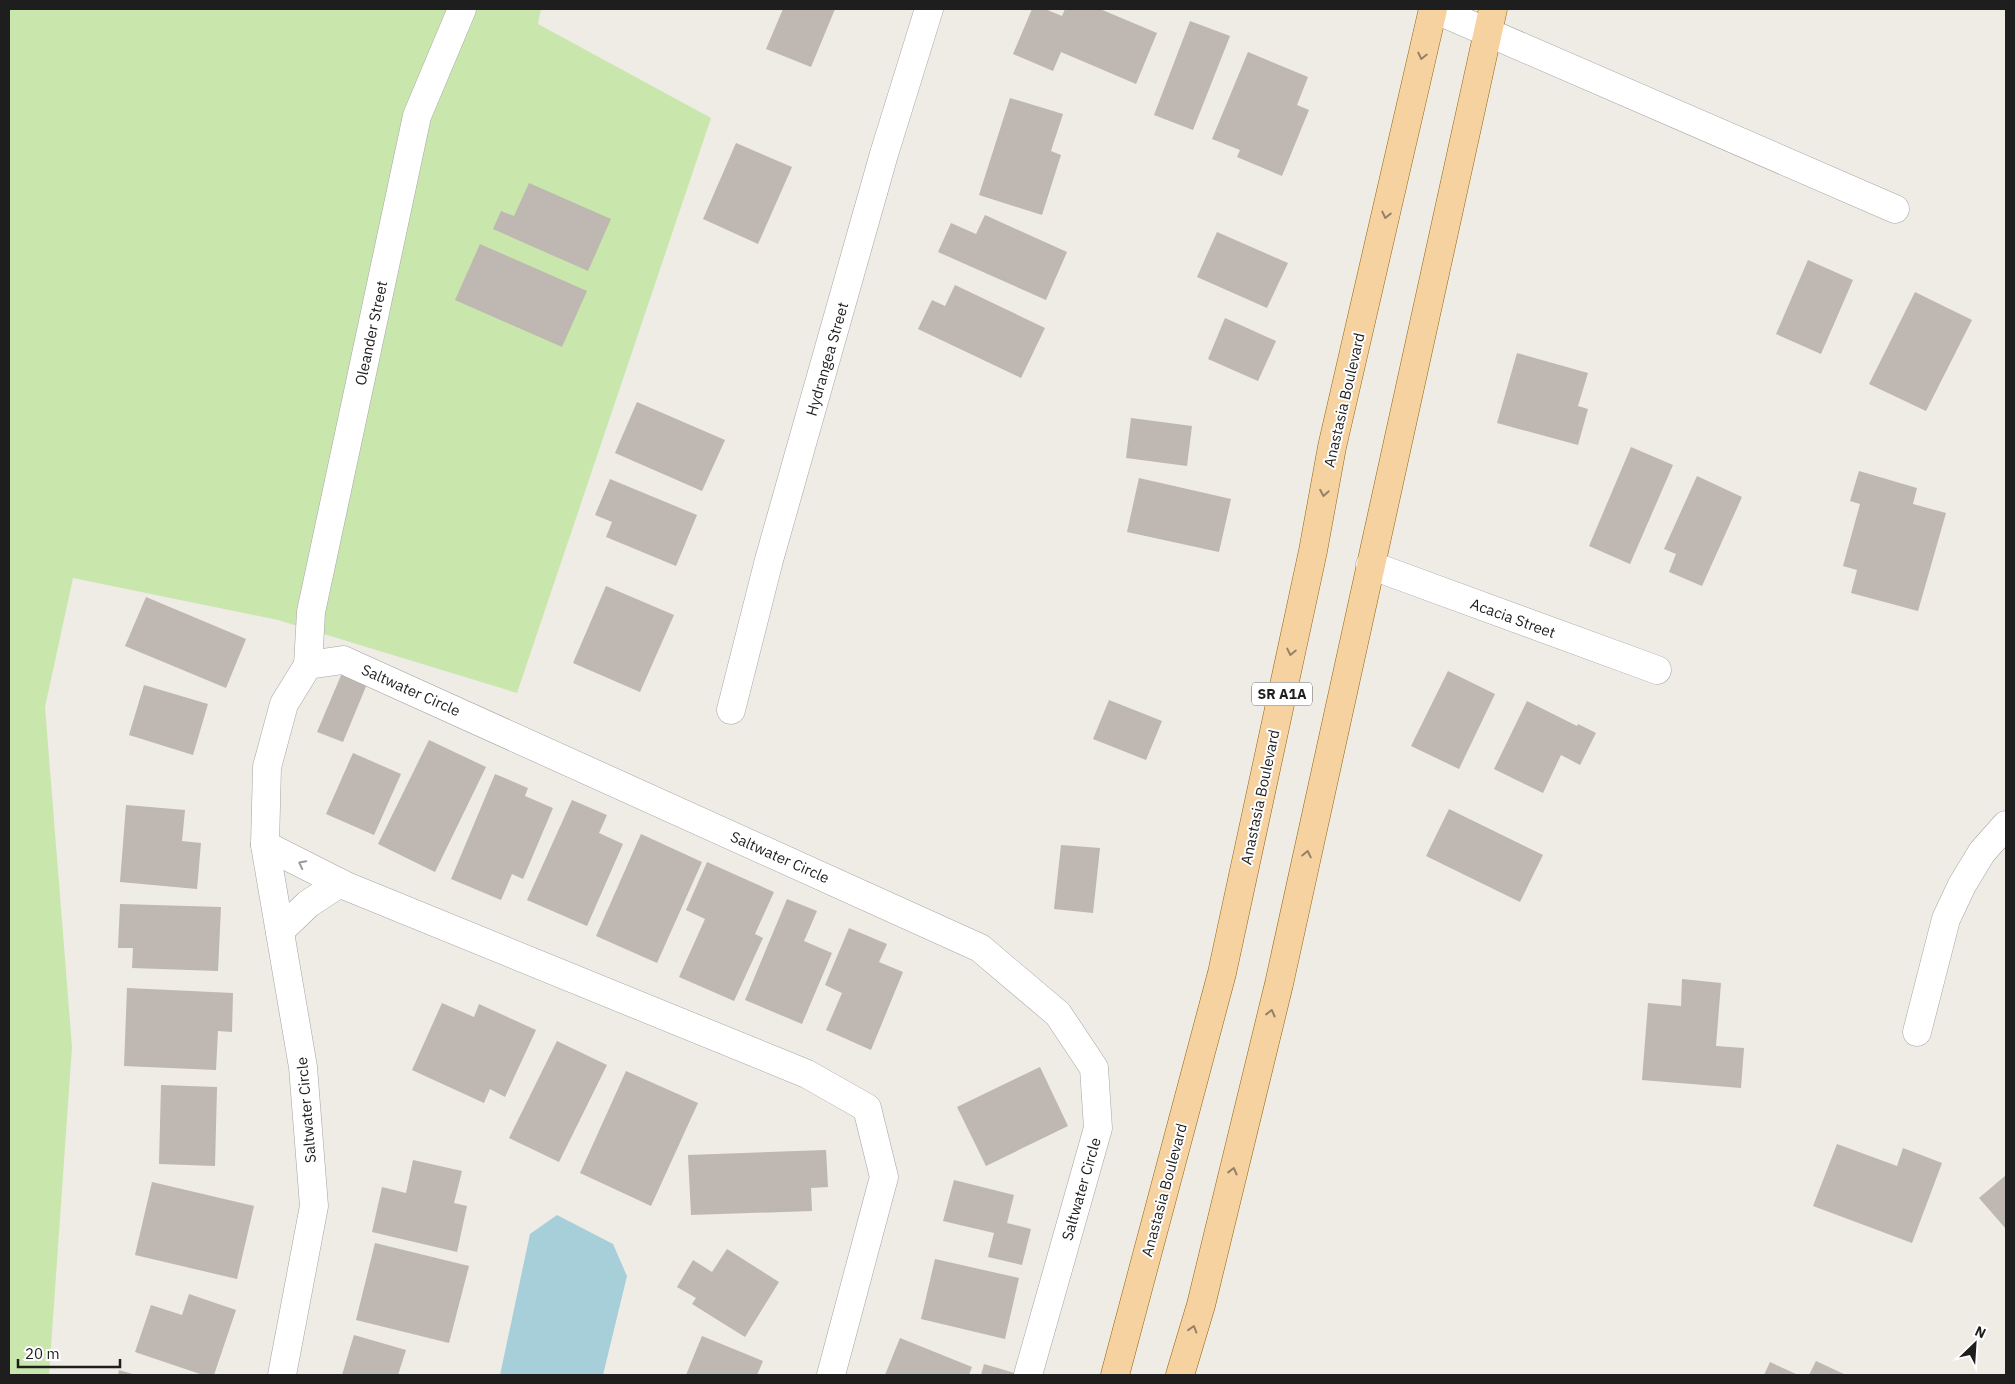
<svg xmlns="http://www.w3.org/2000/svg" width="2015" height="1384" viewBox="0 0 2015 1384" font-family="'IBM Plex Sans',sans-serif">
	<rect width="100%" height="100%" fill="#efebe5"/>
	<path fill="#c9e6ad" d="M 9,9 L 541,9 L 538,24 L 711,118 L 517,693 L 278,620 L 73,578 L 45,707 L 72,1047 L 49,1375 L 9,1375 Z"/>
	<path fill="#a7cfda" d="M 557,1215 L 613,1244 L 627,1276 L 603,1375 L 500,1375 L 530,1234 Z"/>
	<g fill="#bfb7b1">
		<path d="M 783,9 L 835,9 L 811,67 L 766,49 Z"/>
		<path d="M 1032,9 L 1045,9 L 1062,16 L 1065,9 L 1100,9 L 1157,33 L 1136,84 L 1061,52 L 1053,71 L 1013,54 Z"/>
		<path d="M 1190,21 L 1230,36 L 1193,130 L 1154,115 Z"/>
		<path d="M 1248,52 L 1308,77 L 1297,105 L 1309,110 L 1282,176 L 1237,157 L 1240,150 L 1212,139 Z"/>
		<path d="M 1010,98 L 1063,114 L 1051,151 L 1061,155 L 1042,215 L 979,195 Z"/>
		<path d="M 736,143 L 792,167 L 758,244 L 703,219 Z"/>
		<path d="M 529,183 L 611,219 L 588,271 L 493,229 L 501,211 L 514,216 Z"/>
		<path d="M 985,215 L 1067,252 L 1046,300 L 938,252 L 951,223 L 976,234 Z"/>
		<path d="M 1217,232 L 1288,263 L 1267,308 L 1197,277 Z"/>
		<path d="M 480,244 L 587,291 L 562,347 L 455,300 Z"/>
		<path d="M 1808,260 L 1853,280 L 1821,354 L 1776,334 Z"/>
		<path d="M 955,285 L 1045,328 L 1021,378 L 918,329 L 932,300 L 945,306 Z"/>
		<path d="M 1915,292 L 1972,320 L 1926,411 L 1869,384 Z"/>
		<path d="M 1225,318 L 1276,341 L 1258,381 L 1208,359 Z"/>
		<path d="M 1517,353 L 1588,373 L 1578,406 L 1588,409 L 1578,445 L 1497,423 Z"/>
		<path d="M 637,402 L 725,440 L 702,491 L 615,453 Z"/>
		<path d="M 1131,418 L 1192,426 L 1187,466 L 1126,458 Z"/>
		<path d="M 1631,447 L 1673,465 L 1630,564 L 1589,546 Z"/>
		<path d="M 1859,471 L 1917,488 L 1913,504 L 1946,513 L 1918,611 L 1851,593 L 1857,570 L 1843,566 L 1860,504 L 1850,501 Z"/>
		<path d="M 1697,476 L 1742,497 L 1702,586 L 1669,572 L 1676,554 L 1664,549 Z"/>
		<path d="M 1139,478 L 1231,499 L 1219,552 L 1127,532 Z"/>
		<path d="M 610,479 L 697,515 L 676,566 L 606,537 L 612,522 L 595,515 Z"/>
		<path d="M 606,586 L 674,615 L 640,692 L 573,663 Z"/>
		<path d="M 146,597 L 246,639 L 226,688 L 125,646 Z"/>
		<path d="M 1448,671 L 1495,694 L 1459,769 L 1411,746 Z"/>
		<path d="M 342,673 L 367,684 L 343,742 L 317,732 Z"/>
		<path d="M 144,685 L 208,704 L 193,755 L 129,735 Z"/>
		<path d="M 1109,700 L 1162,721 L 1146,760 L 1093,739 Z"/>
		<path d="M 1527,701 L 1577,726 L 1578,724 L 1596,733 L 1580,765 L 1561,755 L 1543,793 L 1494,769 Z"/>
		<path d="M 429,740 L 486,767 L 435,872 L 378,844 Z"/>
		<path d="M 353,753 L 401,774 L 374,835 L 326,814 Z"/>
		<path d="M 495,774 L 528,788 L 525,796 L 553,808 L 523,879 L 512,874 L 501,900 L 451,879 Z"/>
		<path d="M 572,800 L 607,815 L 599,833 L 623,844 L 587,926 L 527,900 Z"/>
		<path d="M 126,805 L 185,810 L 182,841 L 201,843 L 197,889 L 120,882 Z"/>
		<path d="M 1449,809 L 1543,855 L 1520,902 L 1426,856 Z"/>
		<path d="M 641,834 L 702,862 L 657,963 L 596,936 Z"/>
		<path d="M 1061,845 L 1100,848 L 1093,913 L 1054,909 Z"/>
		<path d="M 707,862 L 774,892 L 755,934 L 763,938 L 734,1001 L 679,977 L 705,919 L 686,910 Z"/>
		<path d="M 787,899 L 817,911 L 804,941 L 832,953 L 802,1024 L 745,1000 Z"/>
		<path d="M 120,904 L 221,907 L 218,971 L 132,968 L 133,948 L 118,948 Z"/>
		<path d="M 849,928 L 887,944 L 879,962 L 903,972 L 871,1050 L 826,1030 L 842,993 L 825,985 Z"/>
		<path d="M 1682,979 L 1721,983 L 1716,1046 L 1744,1048 L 1741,1088 L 1642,1080 L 1648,1003 L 1681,1006 Z"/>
		<path d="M 127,988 L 233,993 L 232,1032 L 218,1031 L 216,1070 L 124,1066 Z"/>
		<path d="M 442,1003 L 474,1017 L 479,1004 L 536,1030 L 505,1097 L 490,1089 L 484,1103 L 412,1070 Z"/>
		<path d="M 557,1041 L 607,1065 L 559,1162 L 509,1138 Z"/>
		<path d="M 1040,1067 L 1068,1126 L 986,1166 L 957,1107 Z"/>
		<path d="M 626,1071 L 698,1103 L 651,1206 L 580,1173 Z"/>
		<path d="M 161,1085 L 217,1087 L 215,1166 L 159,1164 Z"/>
		<path d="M 1837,1144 L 1897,1166 L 1903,1148 L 1942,1163 L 1912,1243 L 1813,1206 Z"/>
		<path d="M 826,1150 L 828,1187 L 811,1188 L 812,1211 L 691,1215 L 688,1155 Z"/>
		<path d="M 413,1160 L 462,1171 L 454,1203 L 467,1206 L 457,1252 L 372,1232 L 382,1187 L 406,1193 Z"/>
		<path d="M 2006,1175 L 2006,1229 L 1979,1198 Z"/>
		<path d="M 954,1180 L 1014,1195 L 1007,1223 L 1031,1229 L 1022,1265 L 988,1257 L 994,1233 L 943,1221 Z"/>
		<path d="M 152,1182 L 254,1206 L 237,1279 L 135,1255 Z"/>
		<path d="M 375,1243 L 469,1266 L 449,1343 L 356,1320 Z"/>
		<path d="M 727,1249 L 779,1282 L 745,1337 L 692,1304 L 696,1298 L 677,1287 L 693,1260 L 712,1272 Z"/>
		<path d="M 935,1259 L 1019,1278 L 1005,1339 L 921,1319 Z"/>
		<path d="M 189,1294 L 236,1310 L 214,1375 L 203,1375 L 135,1352 L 151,1305 L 182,1315 Z"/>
		<path d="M 354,1335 L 406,1350 L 398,1375 L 342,1375 Z"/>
		<path d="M 702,1336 L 763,1361 L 757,1375 L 686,1375 Z"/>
		<path d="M 900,1338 L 972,1367 L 969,1375 L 885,1375 Z"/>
		<path d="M 1816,1361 L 1846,1375 L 1809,1375 Z"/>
		<path d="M 1770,1362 L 1798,1375 L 1764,1375 Z"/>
		<path d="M 984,1364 L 1021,1375 L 981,1375 Z"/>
		<path d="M 119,1370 L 136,1375 L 118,1375 Z"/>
	</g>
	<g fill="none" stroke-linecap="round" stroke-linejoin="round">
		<g stroke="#a5a5a5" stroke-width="29">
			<g id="minor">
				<path d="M 1434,9 L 1895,209"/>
				<path d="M 1370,565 L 1657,670"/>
				<path d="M 308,665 L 311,612 L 417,116 L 462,9"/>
				<path d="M 731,710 L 769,560 L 884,154 L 929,9"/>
				<path d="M 265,845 L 346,886 L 807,1074 L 867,1108 L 884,1177 L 831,1375"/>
				<path d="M 280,931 L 308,904 L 340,883"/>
				<path d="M 1917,1032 L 1946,919 L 1962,885 L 1982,852 L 2006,825"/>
				<path d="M 282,1375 L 314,1206 L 303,1067 L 265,845 L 267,767 L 284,704 L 308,665 L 343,660 L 980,948 L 1058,1014 L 1094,1068 L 1098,1128 L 1028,1375"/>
			</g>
		</g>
		<g stroke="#916307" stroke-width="29">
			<g id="primary">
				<path d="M 1115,1375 L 1222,973 L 1313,551 L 1332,447 L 1433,9"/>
				<path d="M 1180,1375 L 1201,1305 L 1279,984 L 1493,9"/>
			</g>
		</g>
		<use href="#minor" stroke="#fff" stroke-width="28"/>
		<use href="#primary" stroke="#f7d2a1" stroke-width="28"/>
	</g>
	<defs><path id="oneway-chevron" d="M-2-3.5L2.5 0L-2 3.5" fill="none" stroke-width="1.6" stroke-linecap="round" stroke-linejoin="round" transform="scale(1.25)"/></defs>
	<g stroke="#958166">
		<use href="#oneway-chevron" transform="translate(1422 56) rotate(103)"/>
		<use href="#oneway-chevron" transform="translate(1386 215) rotate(103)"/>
		<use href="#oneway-chevron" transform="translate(1324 493) rotate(100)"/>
		<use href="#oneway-chevron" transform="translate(1291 652) rotate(102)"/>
		<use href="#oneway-chevron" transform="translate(1307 854) rotate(-78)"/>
		<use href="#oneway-chevron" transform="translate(1271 1013) rotate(-76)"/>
		<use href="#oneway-chevron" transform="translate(1233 1171) rotate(-76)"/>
		<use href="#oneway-chevron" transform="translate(1193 1329) rotate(-73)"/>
	</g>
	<use stroke="#9a9a9a" href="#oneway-chevron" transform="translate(302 864) rotate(-153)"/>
	<g text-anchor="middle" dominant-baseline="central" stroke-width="4" stroke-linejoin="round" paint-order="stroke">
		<rect fill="#fff" stroke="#626262" stroke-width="1" x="1252" y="682.5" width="60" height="23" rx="4"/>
		<g font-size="14" font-weight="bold" fill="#1e1e1e">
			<text x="1282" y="694">SR A1A</text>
		</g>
		<g font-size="15" fill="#1e1e1e" stroke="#fff">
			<text transform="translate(371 333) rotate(-78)">Oleander Street</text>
			<text transform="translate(827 359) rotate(-74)">Hydrangea Street</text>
			<text transform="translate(1344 400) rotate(-77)">Anastasia Boulevard</text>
			<text transform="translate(1513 618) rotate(20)">Acacia Street</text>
			<text transform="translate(411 690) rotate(24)">Saltwater Circle</text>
			<text transform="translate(1260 797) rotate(-78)">Anastasia Boulevard</text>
			<text transform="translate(780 857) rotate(24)">Saltwater Circle</text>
			<text transform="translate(306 1110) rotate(-95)">Saltwater Circle</text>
			<text transform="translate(1081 1189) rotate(-74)">Saltwater Circle</text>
			<text transform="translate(1164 1190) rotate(-75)">Anastasia Boulevard</text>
		</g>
	</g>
	<rect width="2015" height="1384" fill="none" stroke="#1e1e1e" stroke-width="20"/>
	<g transform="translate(1975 1344) rotate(25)" stroke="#ffffff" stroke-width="4" paint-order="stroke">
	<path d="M0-4L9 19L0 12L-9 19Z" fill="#1e1e1e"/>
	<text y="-8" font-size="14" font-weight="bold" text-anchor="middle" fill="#1e1e1e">N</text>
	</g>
	<path d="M18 1359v8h102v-8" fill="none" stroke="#1e1e1e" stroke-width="2.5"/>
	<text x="25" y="1359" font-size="15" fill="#1e1e1e" stroke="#ffffff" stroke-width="4" paint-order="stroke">20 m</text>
</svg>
